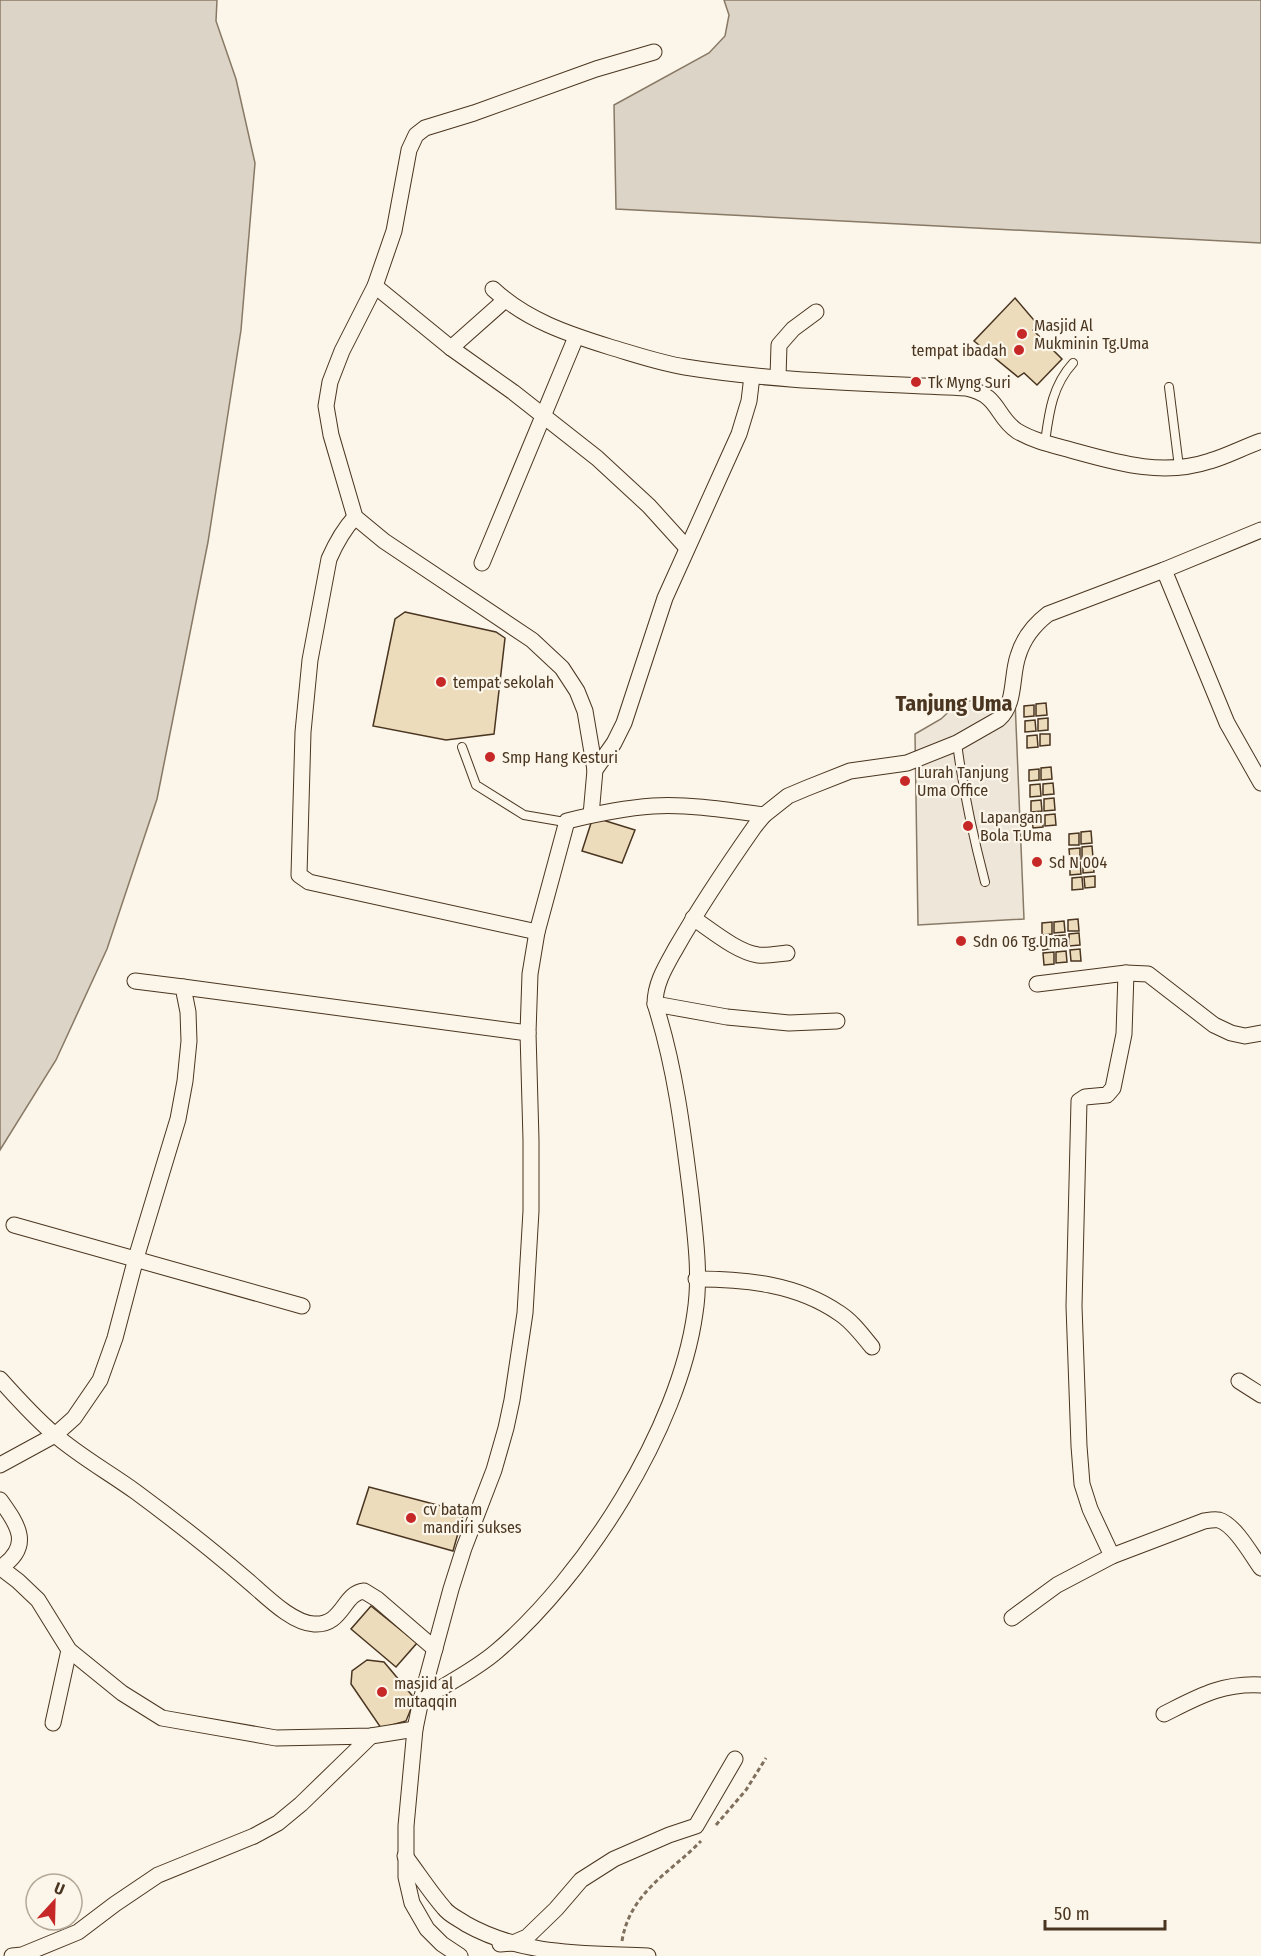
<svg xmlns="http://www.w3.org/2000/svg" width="1261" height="1956" viewBox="0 0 1261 1956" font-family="'Fira Sans Condensed',sans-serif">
	<rect width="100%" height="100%" fill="#fbf6e9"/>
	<path fill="#ede6d9" stroke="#887966" stroke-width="1.5" d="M 1015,700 L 1024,919 L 918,925 L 915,734 L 941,719 L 960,701 Z"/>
	<g fill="#dcd4c6" stroke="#887966" stroke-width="1.5">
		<path d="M 0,0 L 217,0 L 216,21 L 236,79 L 255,163 L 241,330 L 208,542 L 157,799 L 107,949 L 56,1060 L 0,1150 Z"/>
		<path d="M 724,0 L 1261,0 L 1261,243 L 616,209 L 614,105 L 709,53 L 725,36 L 729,15 Z"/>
	</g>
	<g fill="#ecdcbc" stroke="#4a3520" stroke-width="1.5">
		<path d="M 1015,298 L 1039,326 L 1033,330 L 1062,359 L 1037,385 L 1024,373 L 1018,377 L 974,341 Z"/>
		<path d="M 405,612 L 496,632 L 505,638 L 494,734 L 446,740 L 373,726 L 395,619 Z"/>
		<path d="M 1046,703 L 1047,715 L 1036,716 L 1036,704 Z"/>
		<path d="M 1034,705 L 1034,716 L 1024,717 L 1024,706 Z"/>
		<path d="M 1048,718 L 1048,730 L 1038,731 L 1038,719 Z"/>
		<path d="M 1035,720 L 1036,731 L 1025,732 L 1025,721 Z"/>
		<path d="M 1040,734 L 1050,734 L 1050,745 L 1040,746 Z"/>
		<path d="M 1037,735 L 1038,747 L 1027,748 L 1027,736 Z"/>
		<path d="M 1051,767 L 1052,779 L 1041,780 L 1041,768 Z"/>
		<path d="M 1039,769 L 1039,780 L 1029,781 L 1029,770 Z"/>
		<path d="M 1053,783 L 1054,794 L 1043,795 L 1043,784 Z"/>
		<path d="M 1040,784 L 1041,796 L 1030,797 L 1030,785 Z"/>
		<path d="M 1054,798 L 1055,810 L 1044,811 L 1044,799 Z"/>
		<path d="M 1041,800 L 1042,811 L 1031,812 L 1031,801 Z"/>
		<path d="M 1055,814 L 1056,825 L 1045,826 L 1045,815 Z"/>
		<path d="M 1032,816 L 1043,816 L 1043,827 L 1033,828 Z"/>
		<path d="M 593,817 L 635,830 L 622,863 L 582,851 Z"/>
		<path d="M 1091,831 L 1092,843 L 1081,844 L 1081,832 Z"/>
		<path d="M 1079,833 L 1079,845 L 1069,845 L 1069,834 Z"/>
		<path d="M 1092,846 L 1093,858 L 1082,859 L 1082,847 Z"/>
		<path d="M 1080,848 L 1080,859 L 1070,860 L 1069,849 Z"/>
		<path d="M 1083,861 L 1093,861 L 1094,872 L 1083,873 Z"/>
		<path d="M 1080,862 L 1081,874 L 1070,875 L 1070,863 Z"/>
		<path d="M 1095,876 L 1095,887 L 1085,888 L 1084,877 Z"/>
		<path d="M 1082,877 L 1083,889 L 1072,890 L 1072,878 Z"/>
		<path d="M 1078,919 L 1079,931 L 1068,931 L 1068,920 Z"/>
		<path d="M 1064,921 L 1065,932 L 1054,933 L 1054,922 Z"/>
		<path d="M 1052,922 L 1052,934 L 1042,935 L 1042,923 Z"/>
		<path d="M 1079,933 L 1080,945 L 1069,946 L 1069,934 Z"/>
		<path d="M 1065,935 L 1066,947 L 1055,948 L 1055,936 Z"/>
		<path d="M 1053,937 L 1053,948 L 1043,950 L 1042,938 Z"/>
		<path d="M 1080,949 L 1081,961 L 1071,961 L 1070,950 Z"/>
		<path d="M 1066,951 L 1067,962 L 1056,963 L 1056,952 Z"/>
		<path d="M 1054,952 L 1054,964 L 1044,965 L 1043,953 Z"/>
		<path d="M 369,1487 L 464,1512 L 453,1551 L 357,1524 Z"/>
		<path d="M 371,1606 L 417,1643 L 396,1667 L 351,1629 Z"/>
		<path d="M 367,1660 L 384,1662 L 415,1699 L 406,1721 L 381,1728 L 351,1684 L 352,1671 Z"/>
	</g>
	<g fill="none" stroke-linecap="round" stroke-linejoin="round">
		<g stroke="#4a3520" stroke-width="10">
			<g id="lane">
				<path d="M 1169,387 L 1179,467"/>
				<path d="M 1045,442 C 1049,413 1052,386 1073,363"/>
				<path d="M 957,743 C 963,790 973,836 985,882"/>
				<path d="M 462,747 L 476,785 L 524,815 L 559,821 L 567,821"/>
			</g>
		</g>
		<g stroke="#4a3520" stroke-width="17">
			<g id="street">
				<path d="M 375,286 L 451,348 L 513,392 L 597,458 L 649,506 L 687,548"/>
				<path d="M 493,289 C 526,320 568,334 610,347 C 634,354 660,363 685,367 C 777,382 873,383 966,388 C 1000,395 995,416 1017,431 C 1035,442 1058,446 1078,452 C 1121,464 1165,476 1210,461 C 1227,456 1244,447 1261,441"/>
				<path d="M 451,348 L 505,300"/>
				<path d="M 778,377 L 779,345 L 793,329 L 816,312"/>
				<path d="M 355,517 C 343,530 336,543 329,559 L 310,660 L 303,732 L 299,875 L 309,882 L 537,932"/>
				<path d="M 482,563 L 576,337"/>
				<path d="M 1164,570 L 1227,723 L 1261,783"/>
				<path d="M 595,770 L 585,711 L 577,691 L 562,668 L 532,640 L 384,541 L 355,517 L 331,435 L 326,406 L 330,382 L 342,351 L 375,286 L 394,231 L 409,150 L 416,135 L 425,128 L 474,113 L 596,69 L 654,52"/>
				<path d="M 591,815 L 595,770 L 614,743 L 624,723 L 665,598 L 739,434 L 749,401 L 752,376"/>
				<path d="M 693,918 C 711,930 737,952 758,955 C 768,956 777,954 787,953"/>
				<path d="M 1126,973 L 1148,974 L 1214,1025 L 1231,1033 L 1245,1036 L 1261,1033"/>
				<path d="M 1037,984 L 1126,973 L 1124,1034 L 1113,1088 L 1107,1095 L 1085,1097 L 1079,1101 L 1074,1306 L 1079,1446 L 1082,1484 L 1090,1509 L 1112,1556"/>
				<path d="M 183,987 L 528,1033"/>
				<path d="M 655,1004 L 727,1017 L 789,1023 L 837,1021"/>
				<path d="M 14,1225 L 302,1306"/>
				<path d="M 696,1279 C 746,1279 797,1284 839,1313 C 852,1321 862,1335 872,1347"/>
				<path d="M 0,1379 C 17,1398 35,1418 54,1434 C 79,1456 110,1473 136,1492 C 174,1520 211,1549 247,1580 C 264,1594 291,1623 314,1624 C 343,1626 343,1593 364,1591 L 377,1599 L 435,1649"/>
				<path d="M 1239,1381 L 1261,1395"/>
				<path d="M 0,1465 L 55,1435 L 74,1418 L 100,1380 L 115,1338 L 136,1258 L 178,1119 L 185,1081 L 189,1041 L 188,1012 L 183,987 L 135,981"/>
				<path d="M 0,1500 C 18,1525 33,1546 0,1568"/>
				<path d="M 1,1568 L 18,1581 L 38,1600 L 69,1650 L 122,1693 L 162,1718 L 276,1738 L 371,1736 L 415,1729"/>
				<path d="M 1012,1618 L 1057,1585 L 1112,1556 L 1204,1521 C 1210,1520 1214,1519 1219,1520 C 1235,1525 1251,1554 1261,1568"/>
				<path d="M 421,1700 C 446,1684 474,1671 497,1651 C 585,1576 679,1429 695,1313 C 701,1275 695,1234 691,1196 C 683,1131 675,1066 655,1004 C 655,983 666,966 676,948 C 700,906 727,866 755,826 L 764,815"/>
				<path d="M 1164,1714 C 1198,1697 1221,1683 1261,1685"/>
				<path d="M 53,1723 L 69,1650"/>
				<path d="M 405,1856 C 418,1873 430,1892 444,1908 C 449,1915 459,1919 466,1924 C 523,1956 583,1953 648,1956"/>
				<path d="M 500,1944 L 513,1943 L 527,1937 L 556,1909 L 581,1880 L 614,1859 L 669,1835 L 696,1826 L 735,1759"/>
				<path d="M 12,1956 L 22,1955 L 78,1932 L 115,1904 L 158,1875 L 254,1836 L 278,1823 L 301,1804 L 371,1736"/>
				<path d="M 460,1956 L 442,1944 L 427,1929 L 412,1903 L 406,1877 L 406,1826 L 415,1729 L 421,1700 L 451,1589 L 464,1548 L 494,1470 L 506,1428 L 512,1400 L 525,1313 L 531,1211 L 531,1140 L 528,1033 L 530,974 L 537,932 L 567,821 C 595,814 624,808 653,806 C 691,804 727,810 764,815 L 788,796 L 807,788 L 850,771 L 907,763 L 957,743 L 999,719 C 1016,704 1011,676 1018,656 C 1023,639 1035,624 1048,614 L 1164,570 L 1261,530"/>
			</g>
		</g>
		<g stroke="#7f6f5c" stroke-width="3" stroke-dasharray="4.5 3" stroke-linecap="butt">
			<path d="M 716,1825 L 746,1790 L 766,1758"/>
			<path d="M 622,1941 C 630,1892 670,1873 701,1841"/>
		</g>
		<use href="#lane" stroke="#fbf6e9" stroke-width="8"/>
		<use href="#street" stroke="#fbf6e9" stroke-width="15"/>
	</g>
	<g fill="#c62828" stroke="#fbf6e9" stroke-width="2">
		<circle cx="1022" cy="334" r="6"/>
		<circle cx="1019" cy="350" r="6"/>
		<circle cx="916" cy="382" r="6"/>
		<circle cx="441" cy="682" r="6"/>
		<circle cx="490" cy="757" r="6"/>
		<circle cx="905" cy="781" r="6"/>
		<circle cx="968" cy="826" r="6"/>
		<circle cx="1037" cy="862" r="6"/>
		<circle cx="961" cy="941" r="6"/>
		<circle cx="411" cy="1518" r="6"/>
		<circle cx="382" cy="1692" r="6"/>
	</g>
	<g text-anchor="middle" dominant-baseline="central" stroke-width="4.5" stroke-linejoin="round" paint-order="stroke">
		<g font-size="16" fill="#4a3520" stroke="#fbf6e9" text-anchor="start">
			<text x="1034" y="325">Masjid Al<tspan x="1034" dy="18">Mukminin Tg.Uma</tspan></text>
			<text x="1007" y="350" text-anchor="end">tempat ibadah</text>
			<text x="928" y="382">Tk Myng Suri</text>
			<text x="453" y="682">tempat sekolah</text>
			<text x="502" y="757">Smp Hang Kesturi</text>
			<text x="917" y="772">Lurah Tanjung<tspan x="917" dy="18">Uma Office</tspan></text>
			<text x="980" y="817">Lapangan<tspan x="980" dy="18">Bola T.Uma</tspan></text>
			<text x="1049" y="862">Sd N 004</text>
			<text x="973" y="941">Sdn 06 Tg.Uma</text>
			<text x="423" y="1509">cv batam<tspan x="423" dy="18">mandiri sukses</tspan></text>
			<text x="394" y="1683">masjid al<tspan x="394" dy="18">mutaqqin</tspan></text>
		</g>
		<g font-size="22" font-weight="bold" fill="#4a3520" stroke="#fbf6e9">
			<text x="954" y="703">Tanjung Uma</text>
		</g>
	</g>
	<g transform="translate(54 1902) rotate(22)"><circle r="28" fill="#fbf6e9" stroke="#b4a999" stroke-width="1.5"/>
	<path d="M0-4.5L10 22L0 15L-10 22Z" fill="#c62828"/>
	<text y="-9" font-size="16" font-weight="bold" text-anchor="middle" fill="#4a3520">U</text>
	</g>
	<path d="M1045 1920v9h120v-9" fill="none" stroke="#4a3520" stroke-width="3"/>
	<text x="1054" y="1920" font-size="18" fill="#4a3520" stroke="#fbf6e9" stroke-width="4.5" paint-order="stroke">50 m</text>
</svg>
